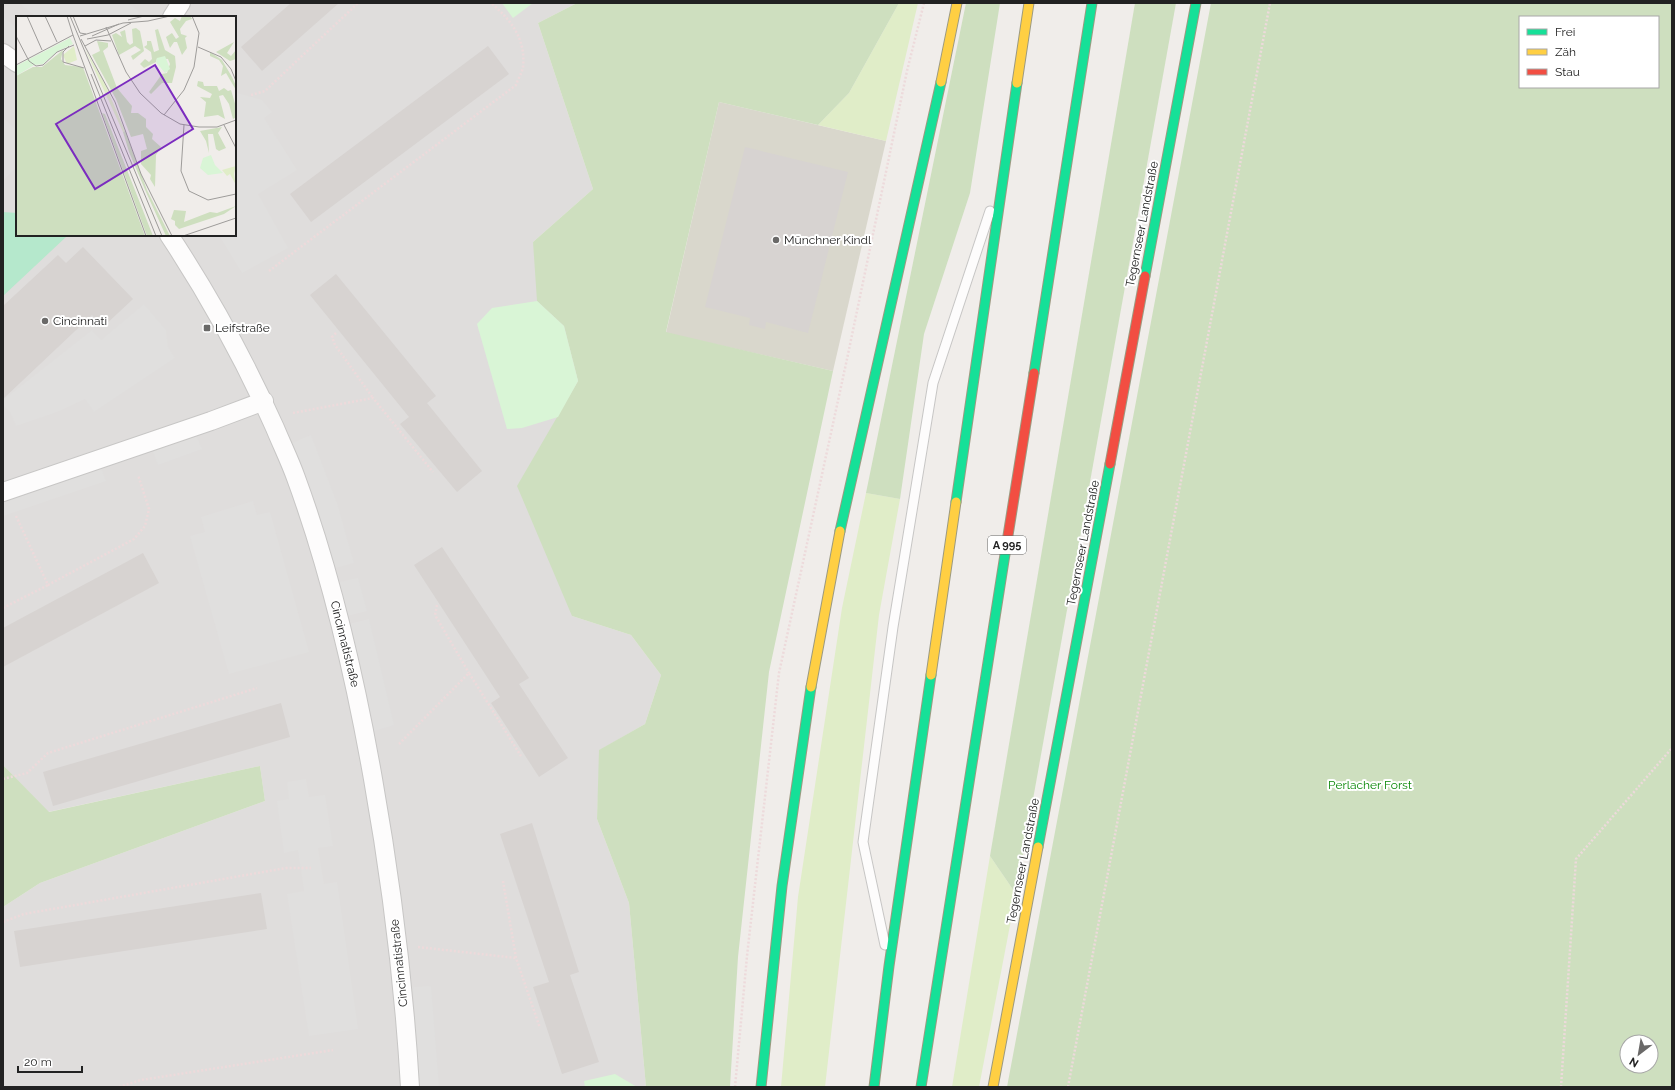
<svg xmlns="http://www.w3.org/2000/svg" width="1675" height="1090" viewBox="0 0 1675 1090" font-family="Raleway,sans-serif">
	<rect width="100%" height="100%" fill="#f0edea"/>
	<path fill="#dfdddc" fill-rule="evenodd" d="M 3,3 L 577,3 L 538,23 L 593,189 L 533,242 L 565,326 L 578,381 L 558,417 L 572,616 L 631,635 L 661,675 L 645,724 L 600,750 L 597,819 L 629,903 L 646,1087 L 3,1087 L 3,907 L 40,883 L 265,801 L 260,766 L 48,812 L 3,765 ZM 17,17 L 235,17 L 235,235 L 17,235 Z"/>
	<path fill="#d9d7cc" d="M 719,102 L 886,141 L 833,371 L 666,333 Z"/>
	<g fill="#e0edc8">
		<path d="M 899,3 L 918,3 L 886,141 L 818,125 L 849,93 Z"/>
		<path d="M 866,493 L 900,499 L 879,615 L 825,1087 L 781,1087 L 798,897 L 842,608 Z"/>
		<path d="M 990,856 L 1016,894 L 979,1087 L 952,1087 Z"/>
	</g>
	<g fill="#cedfbf" fill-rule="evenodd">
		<path d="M 577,3 L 899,3 L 849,93 L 818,125 L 719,102 L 666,332 L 833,371 L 769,672 L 738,957 L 730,1087 L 646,1087 L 629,903 L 597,819 L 599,750 L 645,724 L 661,675 L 631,635 L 572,616 L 517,486 L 578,381 L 564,326 L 537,301 L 533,242 L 593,189 L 538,23 Z"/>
		<path d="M 966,3 L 1000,3 L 970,193 L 924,334 L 900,499 L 866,493 Z"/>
		<path d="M 1135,3 L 1176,3 L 1016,894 L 990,856 Z"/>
		<path d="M 1211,3 L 1672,3 L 1672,1087 L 1007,1087 ZM 1520,17 L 1658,17 L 1658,87 L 1520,87 ZM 1627,1042 L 1651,1042 L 1651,1066 L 1627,1066 Z"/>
		<path d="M 3,765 L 49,812 L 260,766 L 265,801 L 40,883 L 3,907 Z"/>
	</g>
	<g fill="#d9f5d6">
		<path d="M 502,3 L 533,3 L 513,18 Z"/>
		<path d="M 537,301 L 564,326 L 578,381 L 558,417 L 522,428 L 507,429 L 477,324 L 492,308 Z"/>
		<path d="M 615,1074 L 637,1087 L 585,1087 L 584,1081 Z"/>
	</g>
	<path fill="#b5e8cc" d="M 3,212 L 17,213 L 17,235 L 64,235 L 66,237 L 3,296 Z"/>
	<g fill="#e0dfde">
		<path d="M 19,3 L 128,3 L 140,12 L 136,17 L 36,17 Z"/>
		<path d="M 3,17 L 17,28 L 17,50 L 3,39 Z"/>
		<path d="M 235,91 L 237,93 L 262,100 L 272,112 L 264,118 L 297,170 L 258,194 L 288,248 L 242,273 L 219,235 L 235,235 Z"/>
		<path d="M 3,117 L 14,128 L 14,150 L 17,153 L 17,166 L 3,181 Z"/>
		<path d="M 144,304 L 166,330 L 168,347 L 175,358 L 94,412 L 85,399 L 57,412 L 16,426 L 11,414 L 3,405 L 3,400 L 92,330 L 101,340 Z"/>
		<path d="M 196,435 L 202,449 L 158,465 L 153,452 Z"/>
		<path d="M 311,435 L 337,503 L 354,563 L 335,568 L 304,474 L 292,443 Z"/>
		<path d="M 101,468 L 106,481 L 3,516 L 3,501 Z"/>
		<path d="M 253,501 L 257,515 L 270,512 L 309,652 L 229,674 L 190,536 L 205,532 L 201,517 Z"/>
		<path d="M 358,578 L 367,611 L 347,616 L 339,582 Z"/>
		<path d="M 369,619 L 394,725 L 374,731 L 349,624 Z"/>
		<path d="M 306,779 L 309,797 L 325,795 L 333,846 L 318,848 L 324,884 L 337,882 L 358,1029 L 309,1036 L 287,894 L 304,891 L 298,850 L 284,853 L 277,801 L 289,799 L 287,782 Z"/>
		<path d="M 431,986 L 439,1087 L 420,1087 L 413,987 Z"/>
	</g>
	<g fill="#d7d3d1">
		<path d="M 291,3 L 339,3 L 262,71 L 241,47 Z"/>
		<path d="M 488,46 L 509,74 L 311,222 L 290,194 Z"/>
		<path d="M 745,147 L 848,172 L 808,333 L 766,322 L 765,329 L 749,325 L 750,318 L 705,307 Z"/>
		<path d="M 83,247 L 133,299 L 103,327 L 92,315 L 3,399 L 3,306 L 58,255 L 66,263 Z"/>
		<path d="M 336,274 L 436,396 L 427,403 L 482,471 L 457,492 L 400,424 L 409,417 L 310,295 Z"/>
		<path d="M 442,547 L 529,678 L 519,684 L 568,758 L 539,777 L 491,703 L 500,697 L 414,565 Z"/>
		<path d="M 143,553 L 159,583 L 3,667 L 3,628 Z"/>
		<path d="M 281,703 L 290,737 L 53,806 L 43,772 Z"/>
		<path d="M 532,823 L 579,972 L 570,975 L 599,1062 L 562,1074 L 533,987 L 549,982 L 500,834 Z"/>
		<path d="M 261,893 L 267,929 L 20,967 L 14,931 Z"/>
	</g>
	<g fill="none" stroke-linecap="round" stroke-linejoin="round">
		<g stroke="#c7c6c5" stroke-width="11">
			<path id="lane" d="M 885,945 L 863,842 L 893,627 L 933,383 L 990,211"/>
		</g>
		<g stroke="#c7c6c5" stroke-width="20">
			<g id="street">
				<path d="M 172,17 L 181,3"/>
				<path d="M 3,53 L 17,63"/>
				<path d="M 169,235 C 210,297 245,361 275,428 C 282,445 290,461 296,478 C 332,576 355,677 373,779 C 391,880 404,984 410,1087"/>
				<path d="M 3,492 L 211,421 L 264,401"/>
			</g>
		</g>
		<g stroke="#9c9a81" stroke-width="11">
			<g id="fast">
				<path d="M 1145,276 L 1196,3"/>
				<path d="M 1034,373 L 1092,3"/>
				<path d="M 956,502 L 1017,83"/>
				<path d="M 840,531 L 941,82"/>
				<path d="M 1038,847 L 1110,464"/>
				<path d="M 761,1087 L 782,886 L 811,687"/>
				<path d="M 874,1087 L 889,966 L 931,675"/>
				<path d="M 921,1087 L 1006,548"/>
			</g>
		</g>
		<g stroke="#9c9a81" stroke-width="11">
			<g id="slow">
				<path d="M 941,82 L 957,3"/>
				<path d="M 1017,83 L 1029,3"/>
				<path d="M 931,675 L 956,502"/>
				<path d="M 811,687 L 840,531"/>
				<path d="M 993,1087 L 1038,847"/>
			</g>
		</g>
		<g stroke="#9c9a81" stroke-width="11">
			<g id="jam">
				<path d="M 1110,464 L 1145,276"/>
				<path d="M 1006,548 L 1034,373"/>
			</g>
		</g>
		<g stroke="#eddadb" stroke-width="2.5" stroke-dasharray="2 2" stroke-linecap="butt">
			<path d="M 251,95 L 265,91 L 358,3"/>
			<path d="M 269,271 L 516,85 C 518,79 522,73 523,67 C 526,39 511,20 491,3"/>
			<path d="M 336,333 L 332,337 L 335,345 L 373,398"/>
			<path d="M 293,413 L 373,398 L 433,472"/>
			<path d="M 16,516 L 48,585 L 134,539 L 145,526 L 149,509 L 138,475"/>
			<path d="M 437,605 L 435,615 L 469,673"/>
			<path d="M 3,608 L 48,585"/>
			<path d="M 399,744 L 469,673 L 521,756"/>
			<path d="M 3,779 L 27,773 L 48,753 L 257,688"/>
			<path d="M 503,881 L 516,958 L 540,1028"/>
			<path d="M 3,922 L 24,914 L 286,868 L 311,868"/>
			<path d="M 418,947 L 516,958"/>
			<path d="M 119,1087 L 141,1080 L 333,1050"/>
			<path d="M 735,1087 L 747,956 L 779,673 L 847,359 L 907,71 L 924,3"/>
			<path d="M 1068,1087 L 1270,3"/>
			<path d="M 1561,1087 L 1576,859 L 1672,748"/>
		</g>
		<use href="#lane" stroke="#fdfcfc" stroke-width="9"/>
		<use href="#street" stroke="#fdfcfc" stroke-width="18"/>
		<use href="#fast" stroke="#16e098" stroke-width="9"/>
		<use href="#slow" stroke="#ffcf43" stroke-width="9"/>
		<use href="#jam" stroke="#f24e42" stroke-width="9"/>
	</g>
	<g fill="#6a6968" stroke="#fff" stroke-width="1.5">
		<circle cx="776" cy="240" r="4"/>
		<circle cx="45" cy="321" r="4"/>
		<rect x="203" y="324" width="8" height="8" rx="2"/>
	</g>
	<g text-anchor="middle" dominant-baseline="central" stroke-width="4" stroke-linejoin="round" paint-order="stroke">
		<rect fill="#fff" stroke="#646464" stroke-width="1" x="988" y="536" width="38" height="18" rx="3"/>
		<g font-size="11" font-weight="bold" fill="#222">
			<text x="1007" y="545">A 995</text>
		</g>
		<g font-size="12" fill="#222" stroke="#fff">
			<text transform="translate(1142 224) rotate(-79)">Tegernseer Landstraße</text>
			<text transform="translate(1083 543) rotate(-79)">Tegernseer Landstraße</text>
			<text transform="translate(345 644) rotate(76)">Cincinnatistraße</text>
			<text transform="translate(1023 861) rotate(-79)">Tegernseer Landstraße</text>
			<text transform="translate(399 963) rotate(-96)">Cincinnatistraße</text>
		</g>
		<g font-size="12" fill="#222" stroke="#fff" text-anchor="start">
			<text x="784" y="240">Münchner Kindl</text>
			<text x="53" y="321">Cincinnati</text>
			<text x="215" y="328">Leifstraße</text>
		</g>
		<g font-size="12" fill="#0a8808" stroke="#fff">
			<text x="1370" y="785">Perlacher Forst</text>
		</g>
	</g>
	<g transform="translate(16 16)">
		<rect width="220" height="220" fill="#f0edea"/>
		<path d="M 58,30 L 61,44 L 51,48 L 47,39 ZM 69,33 L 89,68 L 109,115 L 107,116 ZM 220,150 L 218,158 L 220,169 L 214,158 L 211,160 L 206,154 Z" fill="#e0edc8"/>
		<path d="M 166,0 L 174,0 L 176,3 L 170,5 L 164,13 L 165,18 L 171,20 L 169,22 L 171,32 L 166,39 L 161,26 L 158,26 L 154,32 L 150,21 L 156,17 L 160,23 L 163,21 L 154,6 L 159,2 L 164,5 ZM 120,12 L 124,15 L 128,35 L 117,44 L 115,40 L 125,34 L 119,30 L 103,39 L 96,19 L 100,17 L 106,21 L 104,16 L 109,14 L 111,26 L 114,29 L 117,27 L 116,13 ZM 142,13 L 149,34 L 159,40 L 160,51 L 156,67 L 146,67 L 135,78 L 133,76 L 146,58 L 151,57 L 154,48 L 152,43 L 141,42 L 140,46 L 128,52 L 124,48 L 129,43 L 133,46 L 136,43 L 135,36 L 128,31 L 131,29 L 131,25 L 135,25 L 138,36 L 143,34 L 139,14 ZM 81,25 L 92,27 L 92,31 L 87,35 L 101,72 L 116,90 L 115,97 L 122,97 L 130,103 L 130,111 L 137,118 L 136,123 L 145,131 L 140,139 L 139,171 L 134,163 L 135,159 L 125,148 L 125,135 L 131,133 L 127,118 L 115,121 L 100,83 L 76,39 L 84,35 ZM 218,26 L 211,37 L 215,40 L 220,34 L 220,43 L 214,45 L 200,36 ZM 47,34 L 45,43 L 49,49 L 66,51 L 68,54 L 129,220 L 0,220 L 0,60 L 17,51 L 26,51 ZM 194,36 L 206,44 L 216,61 L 220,70 L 220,74 L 210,57 L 205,60 L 207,50 L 203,44 L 194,40 ZM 182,65 L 187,66 L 188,70 L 201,70 L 203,75 L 208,72 L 212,75 L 215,74 L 220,91 L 220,101 L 217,103 L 213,88 L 207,79 L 203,80 L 209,103 L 202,99 L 188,101 L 190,86 L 184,81 L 194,82 L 196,78 L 181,70 ZM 86,97 L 89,98 L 137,220 L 131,220 ZM 206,111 L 202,117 L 210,132 L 203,135 L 200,133 L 197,118 L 192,118 L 193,137 L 190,125 L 184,115 ZM 109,115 L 131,174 L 154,220 L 150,220 L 130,176 L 113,136 L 107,116 ZM 220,190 L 208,198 L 163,213 L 159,209 L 159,205 L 155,203 L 158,194 L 170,195 L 168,206 L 194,196 L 201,197 Z" fill="#cedfbf"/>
		<path d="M 54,22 L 57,28 L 42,35 L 27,48 L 18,49 L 0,60 L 0,50 ZM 149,40 L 154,53 L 149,57 L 140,46 L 141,42 ZM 195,139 L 199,149 L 207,157 L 192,159 L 184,152 L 187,142 Z" fill="#d9f5d6"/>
		<path fill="none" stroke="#9e9c9a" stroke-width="1" d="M 11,0 L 26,34M 29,0 L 41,26M 51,0 L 57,19M 54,0 L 146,220M 57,0 L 64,17 L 70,18M 112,4 L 128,0M 90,11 L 110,56 L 124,77 L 145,97 L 164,108 L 183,111 L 201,111 L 220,104M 57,19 L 130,220M 0,20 L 13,45 L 20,50 L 27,49 L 41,36 L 58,29M 64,20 L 107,7 L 132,5 L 154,0M 76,20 L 103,8M 65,23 L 99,86 L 125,158 L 156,220M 71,23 L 92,19 L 115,7M 53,30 L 47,36 L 47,46 L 68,52M 69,30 L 80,24 L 95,25M 182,31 L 205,41 L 215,53 L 220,65M 0,49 L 57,19M 75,58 L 140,220M 148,99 L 168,74 L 178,51 L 183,17 L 176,0M 168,109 L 165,155 L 173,175 L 192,184 L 220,178M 208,109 L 220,132M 167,220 L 220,202"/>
		<path fill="#7b2cbf" fill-opacity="0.15" stroke="#7b2cbf" stroke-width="2" d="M 139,49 L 177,113 L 79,173 L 40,108 Z"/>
		<rect width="220" height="220" fill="none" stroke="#222" stroke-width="2"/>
	</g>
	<rect width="1675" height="1090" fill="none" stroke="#222222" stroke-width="8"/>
	<rect x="1519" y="16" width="140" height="72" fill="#ffffff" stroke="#a7a7a7"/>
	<rect x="1527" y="29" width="20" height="6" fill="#16e098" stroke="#a7a7a7"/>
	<text x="1555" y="36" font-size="12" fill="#222222">Frei</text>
	<rect x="1527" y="49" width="20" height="6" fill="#ffcf43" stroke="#a7a7a7"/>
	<text x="1555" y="56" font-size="12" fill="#222222">Zäh</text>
	<rect x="1527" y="69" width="20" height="6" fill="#f24e42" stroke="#a7a7a7"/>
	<text x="1555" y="76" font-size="12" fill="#222222">Stau</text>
	<g transform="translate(1639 1054) rotate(211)"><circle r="19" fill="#ffffff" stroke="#a7a7a7"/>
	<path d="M0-3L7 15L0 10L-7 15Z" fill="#6a6968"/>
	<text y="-6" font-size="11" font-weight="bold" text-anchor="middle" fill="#222222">N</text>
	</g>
	<path d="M18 1066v6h64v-6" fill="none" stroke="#222222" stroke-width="2"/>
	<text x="24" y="1066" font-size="12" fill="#222222" stroke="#ffffff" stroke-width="3" paint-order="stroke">20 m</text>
</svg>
